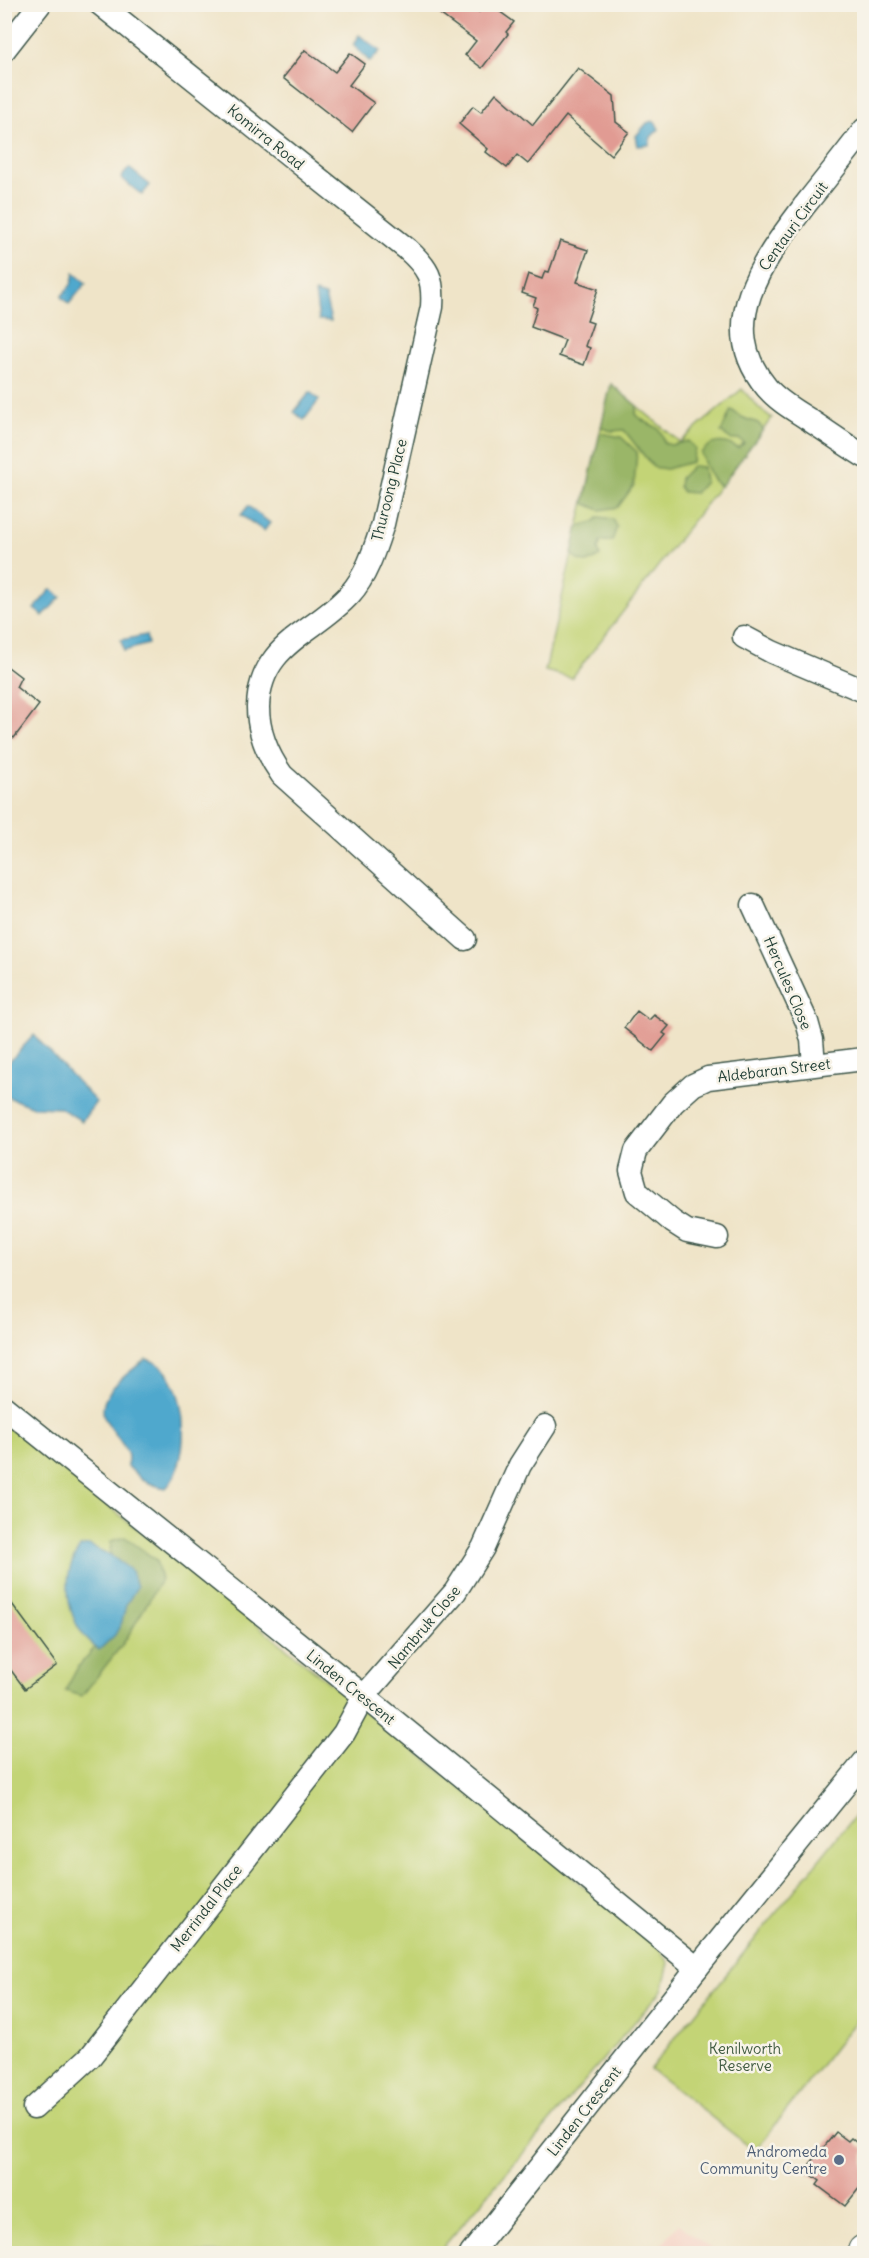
<svg xmlns="http://www.w3.org/2000/svg" width="869" height="2258" viewBox="0 0 869 2258" font-family="Delius,sans-serif">
	<rect width="100%" height="100%" fill="#f7f3e8"/>
	<filter id="ink" filterUnits="userSpaceOnUse"><feTurbulence type="fractalNoise" baseFrequency=".0167" numOctaves="2"/><feDisplacementMap in="SourceGraphic" scale="12" xChannelSelector="R" yChannelSelector="G"/><feConvolveMatrix kernelMatrix="1 2 1 2 8 2 1 2 1" color-interpolation-filters="sRGB"/></filter>
	<filter id="wash" filterUnits="userSpaceOnUse"><feTurbulence type="fractalNoise" baseFrequency=".008" numOctaves="4" result="noise"/><feDisplacementMap in="SourceGraphic" scale="24" xChannelSelector="R" yChannelSelector="G"/><feGaussianBlur stdDeviation="1.35" result="paint"/><feColorMatrix in="noise" values="0 0 0 0 0 0 0 0 0 0 0 0 0 0 0 0 0 1.4 0 .05"/><feComposite in="paint" operator="in"/></filter>
	<g filter="url(#wash)">
		<rect width="100%" height="100%" fill="#efe4c8"/>
		<path fill="#f6d2c4" d="M 679,2224 L 716,2253 L 654,2253 Z"/>
		<g fill="#c3d476" stroke="#718855" stroke-width="1.5">
			<path d="M 611,384 L 680,442 L 742,389 L 759,408 L 772,418 L 572,678 L 545,671 Z"/>
			<path d="M 4,1422 L 657,1945 L 669,1963 L 662,1990 L 438,2253 L 5,2253 Z"/>
			<path d="M 860,1809 L 864,1813 L 864,2010 L 755,2151 L 650,2069 Z"/>
		</g>
		<g fill="#9ab667" stroke="#5c7a4e" stroke-width="1.5">
			<path d="M 611,384 L 637,406 L 636,414 C 646,428 662,421 664,443 L 671,445 L 688,441 L 695,448 L 692,462 L 666,469 L 653,467 L 624,430 L 611,431 L 601,427 Z"/>
			<path d="M 731,410 C 735,412 739,416 744,418 C 753,423 758,419 763,430 L 721,486 C 711,482 704,464 701,453 C 711,440 723,440 738,448 L 744,443 L 739,439 L 732,440 L 721,432 Z"/>
			<path d="M 600,433 L 621,437 L 637,452 L 634,485 L 618,507 L 600,510 L 584,503 Z"/>
			<path d="M 692,466 L 703,467 L 705,482 L 695,493 L 683,492 L 679,487 L 680,478 Z"/>
			<path d="M 599,517 L 613,519 L 617,527 L 612,541 L 601,541 L 598,549 L 600,556 L 588,563 L 578,560 L 572,553 L 578,526 L 594,522 Z"/>
			<path d="M 125,1537 L 156,1560 L 161,1580 L 125,1641 L 82,1696 L 65,1691 L 78,1667 L 110,1630 L 131,1577 L 110,1555 L 111,1541 Z"/>
		</g>
		<g fill="#4fa8cd" stroke="#377280" stroke-width="1.5">
			<path d="M 359,35 L 380,51 L 370,62 L 353,45 Z"/>
			<path d="M 652,121 L 656,123 L 659,129 L 651,137 L 649,145 L 638,146 L 636,136 L 647,123 Z"/>
			<path d="M 129,168 L 150,185 L 142,195 L 121,178 Z"/>
			<path d="M 74,273 L 86,283 L 69,304 L 61,297 L 71,285 Z"/>
			<path d="M 315,293 L 325,296 L 331,321 L 319,320 Z"/>
			<path d="M 310,392 L 319,400 L 304,420 L 294,412 Z"/>
			<path d="M 248,506 L 270,523 L 264,531 L 241,515 Z"/>
			<path d="M 51,589 L 61,597 L 43,616 L 34,609 Z"/>
			<path d="M 146,635 L 148,644 L 124,651 L 121,640 Z"/>
			<path d="M 34,1035 L 96,1102 L 82,1121 L 60,1108 L 33,1107 L 5,1096 L 5,1066 Z"/>
			<path d="M 146,1359 C 190,1368 193,1463 166,1488 C 149,1485 138,1478 127,1465 C 130,1453 125,1449 119,1439 C 115,1433 107,1424 104,1416 C 97,1393 131,1371 146,1359 Z"/>
			<path d="M 89,1545 L 110,1555 L 132,1571 L 137,1587 L 126,1605 L 122,1622 L 115,1635 L 99,1650 C 67,1627 58,1580 80,1547 Z"/>
		</g>
		<g id="blocks">
			<g fill="#e19b93">
				<path d="M 447,4 L 469,4 L 479,12 L 486,4 L 498,4 L 499,11 L 514,22 L 506,32 L 508,34 L 482,68 L 465,55 L 476,41 L 440,14 Z"/>
				<path d="M 305,50 L 335,72 L 350,53 L 365,64 L 349,85 L 374,103 L 352,132 L 283,78 Z"/>
				<path d="M 578,68 L 614,96 L 616,122 L 629,132 L 611,155 L 566,116 L 528,164 L 517,155 L 507,168 L 486,152 L 488,149 L 459,124 L 473,106 L 481,112 L 496,93 L 533,125 Z"/>
				<path d="M 560,241 L 588,250 L 577,282 L 598,289 L 587,321 L 593,323 L 585,346 L 590,348 L 584,365 L 559,356 L 565,340 L 531,327 L 537,308 L 533,306 L 536,298 L 522,293 L 528,274 L 542,279 L 545,271 L 549,272 Z"/>
				<path d="M 4,664 L 21,677 L 16,687 L 39,705 L 14,738 L 4,731 Z"/>
				<path d="M 637,1011 L 649,1020 L 654,1015 L 669,1026 L 663,1033 L 666,1035 L 653,1051 L 624,1028 Z"/>
				<path d="M 4,1593 L 57,1665 L 25,1689 L 4,1661 Z"/>
				<path d="M 836,2132 L 848,2141 L 851,2138 L 864,2149 L 864,2182 L 845,2206 L 817,2185 L 820,2181 L 805,2170 Z"/>
			</g>
		</g>
	</g>
	<g filter="url(#ink)">
		<use href="#blocks" fill-opacity="0" stroke="#3e564a" stroke-width="1.5"/>
		<g fill="none" stroke-linecap="round" stroke-linejoin="round">
			<g stroke="#3e564a" stroke-width="25">
				<g id="street">
					<path d="M 100,4 L 407,249 C 428,268 434,278 432,307 L 383,524 C 375,548 367,575 350,594 C 314,634 260,643 258,707 C 258,733 267,754 282,775 L 465,939"/>
					<path d="M 4,50 L 40,4"/>
					<path d="M 864,130 C 845,155 825,180 805,205 C 765,258 713,324 767,388 C 779,402 796,411 811,421 C 829,433 846,445 864,456"/>
					<path d="M 744,637 L 772,652 L 864,691"/>
					<path d="M 753,905 L 807,1022 L 812,1040 L 814,1064"/>
					<path d="M 717,1237 L 687,1231 L 673,1222 L 637,1192 L 631,1171 L 636,1151 L 673,1103 L 693,1085 L 708,1078 L 864,1059"/>
					<path d="M 4,1407 L 364,1696 L 697,1968"/>
					<path d="M 34,2108 L 90,2057 L 344,1733 L 364,1696 L 455,1592 L 483,1548 L 520,1465 L 545,1426"/>
					<path d="M 471,2254 L 697,1968 L 864,1762"/>
				</g>
			</g>
			<g stroke="#3e564a" stroke-width="34">
				<path id="secondary" d="M 863,2254 L 864,2251"/>
			</g>
			<use href="#street" stroke="#fff" stroke-width="22"/>
			<use href="#secondary" stroke="#fff" stroke-width="32"/>
		</g>
	</g>
	<circle fill="#5c6f8a" stroke="#f7f3e8" stroke-width="2" cx="839" cy="2160" r="6"/>
	<g text-anchor="middle" dominant-baseline="central" stroke-width="5" stroke-linejoin="round" paint-order="stroke">
		<g font-size="15" fill="#1f3d34" stroke="#f7f3e8">
			<text transform="translate(266 137) rotate(39)">Komirra Road</text>
			<text transform="translate(793 226) rotate(-54)">Centauri Circuit</text>
			<text transform="translate(389 490) rotate(-76)">Thuroong Place</text>
			<text transform="translate(788 983) rotate(67)">Hercules Close</text>
			<text transform="translate(774 1070) rotate(-7)">Aldebaran Street</text>
			<text transform="translate(424 1627) rotate(-50)">Nambruk Close</text>
			<text transform="translate(351 1687) rotate(39)">Linden Crescent</text>
			<text transform="translate(206 1908) rotate(-52)">Merrindal Place</text>
			<text transform="translate(584 2111) rotate(-52)">Linden Crescent</text>
		</g>
		<g font-size="15" fill="#405b41" stroke="#f7f3e8">
			<text x="745" y="2048">Kenilworth<tspan x="745" dy="17">Reserve</tspan></text>
		</g>
		<g font-size="15" fill="#4e5e75" stroke="#f7f3e8" text-anchor="end">
			<text x="827" y="2151">Andromeda<tspan x="827" dy="17">Community Centre</tspan></text>
		</g>
	</g>
	<rect width="869" height="2258" fill="none" stroke="#f7f3e8" stroke-width="24"/>
</svg>
